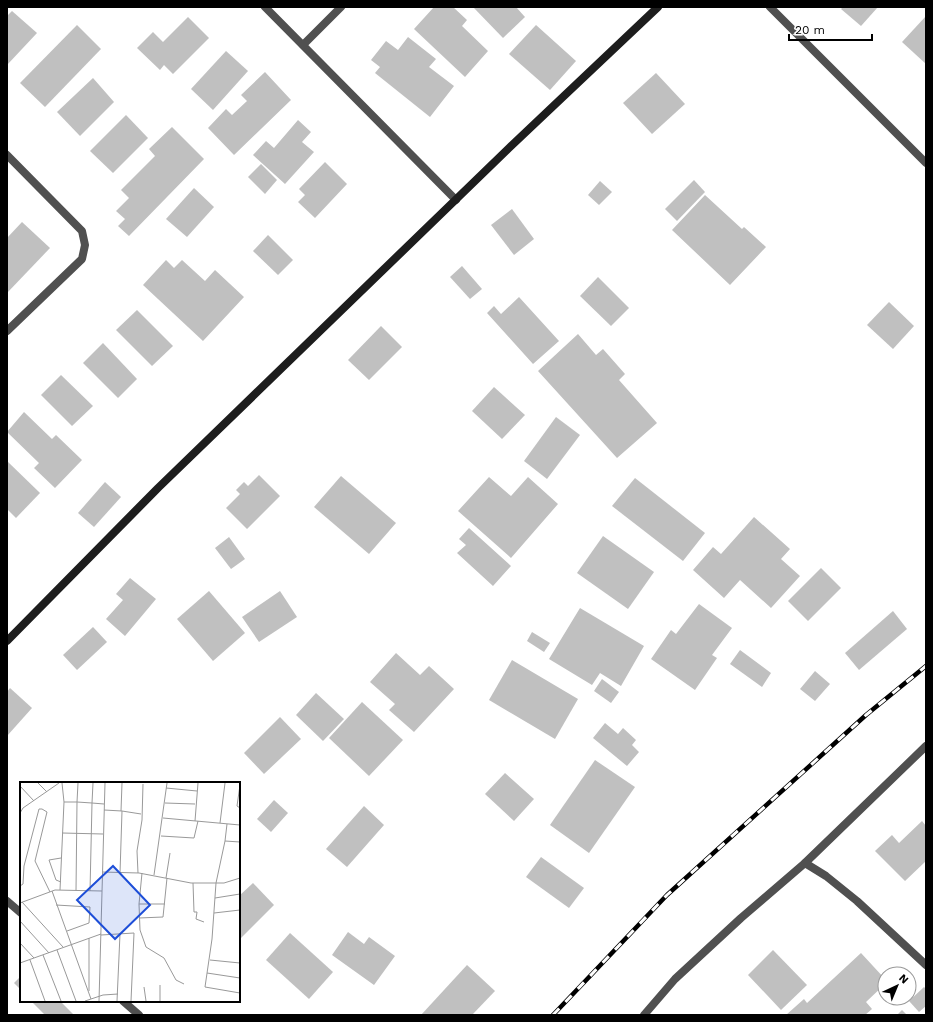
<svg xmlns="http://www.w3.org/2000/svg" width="933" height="1022" viewBox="0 0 933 1022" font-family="'Work Sans',sans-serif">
	<rect width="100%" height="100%" fill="#fff"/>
	<g fill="#c0c0c0">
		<path d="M 434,7 L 453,7 L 467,20 L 462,26 L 488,51 L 465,77 L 414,29 Z"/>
		<path d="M 473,7 L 516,7 L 525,17 L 503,38 Z"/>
		<path d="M 843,7 L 878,7 L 861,26 L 841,9 Z"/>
		<path d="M 12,11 L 37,33 L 7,65 L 7,16 Z"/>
		<path d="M 926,16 L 926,64 L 902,42 Z"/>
		<path d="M 188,17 L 209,38 L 173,74 L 164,65 L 160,70 L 137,48 L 153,32 L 163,42 Z"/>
		<path d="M 77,25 L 101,49 L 45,107 L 20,83 Z"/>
		<path d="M 536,25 L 576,61 L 550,90 L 509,54 Z"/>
		<path d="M 408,37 L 436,59 L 429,67 L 454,86 L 430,117 L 375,73 L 380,67 L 371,60 L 386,41 L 398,50 Z"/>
		<path d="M 226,51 L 248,71 L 213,110 L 191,89 Z"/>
		<path d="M 265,72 L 291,100 L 234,155 L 208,128 L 226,109 L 232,115 L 247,101 L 241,95 Z"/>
		<path d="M 656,73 L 685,104 L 652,134 L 623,103 Z"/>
		<path d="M 93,78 L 114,102 L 80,136 L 57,112 Z"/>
		<path d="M 126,115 L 148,138 L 113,173 L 90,151 Z"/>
		<path d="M 298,120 L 311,132 L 302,142 L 314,152 L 285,184 L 253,155 L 266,141 L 274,148 Z"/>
		<path d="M 172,127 L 204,159 L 129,236 L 118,226 L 125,219 L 116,211 L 129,198 L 121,190 L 155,156 L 149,149 Z"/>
		<path d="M 325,162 L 347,184 L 315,218 L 298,202 L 305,195 L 299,189 Z"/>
		<path d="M 261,164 L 277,180 L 265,194 L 248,177 Z"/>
		<path d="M 694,180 L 705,192 L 677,221 L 665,209 Z"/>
		<path d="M 600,181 L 612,192 L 599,205 L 588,195 Z"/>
		<path d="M 194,188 L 214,207 L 187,237 L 166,219 Z"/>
		<path d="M 705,195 L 742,229 L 744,227 L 766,247 L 730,285 L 672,230 Z"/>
		<path d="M 512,209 L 534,239 L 514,255 L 491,225 Z"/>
		<path d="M 22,222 L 50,248 L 7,293 L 7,238 Z"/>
		<path d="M 268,235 L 293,260 L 278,275 L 253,251 Z"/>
		<path d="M 166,260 L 174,268 L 182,260 L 205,281 L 215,270 L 244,297 L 203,341 L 143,285 Z"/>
		<path d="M 462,266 L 482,289 L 470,299 L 450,277 Z"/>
		<path d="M 598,277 L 629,308 L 611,326 L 580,296 Z"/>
		<path d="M 519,297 L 559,341 L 533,364 L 487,313 L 494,306 L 501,314 Z"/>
		<path d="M 889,302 L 914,326 L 893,349 L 867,325 Z"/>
		<path d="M 137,310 L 173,346 L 152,366 L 116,330 Z"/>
		<path d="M 381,326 L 402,347 L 369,380 L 348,360 Z"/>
		<path d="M 578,334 L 596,355 L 603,349 L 625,374 L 619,380 L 657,423 L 617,458 L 538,371 Z"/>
		<path d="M 103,343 L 137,379 L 118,398 L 83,363 Z"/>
		<path d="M 61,375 L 93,406 L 72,426 L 41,395 Z"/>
		<path d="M 494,387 L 525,415 L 502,439 L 472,411 Z"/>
		<path d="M 24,412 L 52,439 L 56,435 L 82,460 L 55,488 L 34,468 L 39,463 L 7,432 Z"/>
		<path d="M 556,417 L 580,435 L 547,479 L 524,461 Z"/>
		<path d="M 7,461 L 40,493 L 16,518 L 7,509 Z"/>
		<path d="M 259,475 L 280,496 L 247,529 L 226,508 L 240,494 L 236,490 L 244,482 L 248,486 Z"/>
		<path d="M 341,476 L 396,523 L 369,554 L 314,507 Z"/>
		<path d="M 489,477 L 511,496 L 528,477 L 558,504 L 511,558 L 458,511 Z"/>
		<path d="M 635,478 L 705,533 L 683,561 L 612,506 Z"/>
		<path d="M 105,482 L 121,497 L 94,527 L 78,513 Z"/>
		<path d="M 754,517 L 790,549 L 781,559 L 800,576 L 771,608 L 740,580 L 724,598 L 693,570 L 713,547 L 721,554 Z"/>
		<path d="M 469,528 L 511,566 L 493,586 L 457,553 L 466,545 L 459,539 Z"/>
		<path d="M 603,536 L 654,572 L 628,609 L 577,573 Z"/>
		<path d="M 229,537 L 245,559 L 231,569 L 215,548 Z"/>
		<path d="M 821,568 L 841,588 L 808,621 L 788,601 Z"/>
		<path d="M 130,578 L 156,599 L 125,636 L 106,619 L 123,600 L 116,594 Z"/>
		<path d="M 209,591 L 245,633 L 213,661 L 177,619 Z"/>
		<path d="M 280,591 L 297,617 L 259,642 L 242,617 Z"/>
		<path d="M 699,604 L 732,628 L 712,655 L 717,658 L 695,690 L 651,659 L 671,630 L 676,634 Z"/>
		<path d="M 580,608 L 644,646 L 621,686 L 600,673 L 592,685 L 549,659 Z"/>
		<path d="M 893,611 L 907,629 L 859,670 L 845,653 Z"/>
		<path d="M 93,627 L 107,642 L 77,670 L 63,655 Z"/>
		<path d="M 532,632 L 550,643 L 544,652 L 527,641 Z"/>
		<path d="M 740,650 L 771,673 L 762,687 L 730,664 Z"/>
		<path d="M 396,653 L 420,675 L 429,666 L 454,689 L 414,732 L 389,710 L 395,704 L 370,682 Z"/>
		<path d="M 512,660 L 578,699 L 555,739 L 489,700 Z"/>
		<path d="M 815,671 L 830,684 L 815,701 L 800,689 Z"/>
		<path d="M 602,679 L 619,692 L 611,703 L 594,691 Z"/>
		<path d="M 10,688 L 32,708 L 7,736 L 7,692 Z"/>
		<path d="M 316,693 L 344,719 L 323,741 L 296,715 Z"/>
		<path d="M 362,702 L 403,740 L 369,776 L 329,738 Z"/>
		<path d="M 280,717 L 301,739 L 264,774 L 244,753 Z"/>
		<path d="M 605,723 L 618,734 L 623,728 L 636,740 L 632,745 L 639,752 L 627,766 L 593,738 Z"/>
		<path d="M 595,760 L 635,787 L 589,853 L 550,825 Z"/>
		<path d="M 505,773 L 534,799 L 514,821 L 485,794 Z"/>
		<path d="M 274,800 L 288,813 L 271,832 L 257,819 Z"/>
		<path d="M 364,806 L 384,825 L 347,867 L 326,849 Z"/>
		<path d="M 922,821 L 926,826 L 926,861 L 905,881 L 875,851 L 892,835 L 899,843 Z"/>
		<path d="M 541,857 L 584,888 L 569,908 L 526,877 Z"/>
		<path d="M 253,883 L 274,905 L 239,940 L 239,896 Z"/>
		<path d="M 348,932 L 364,944 L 369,937 L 395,956 L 374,985 L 332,955 Z"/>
		<path d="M 290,933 L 333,972 L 309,999 L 266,960 Z"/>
		<path d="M 773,950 L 807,985 L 781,1010 L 748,975 Z"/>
		<path d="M 861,953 L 885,979 L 885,984 L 866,1002 L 872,1009 L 865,1015 L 786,1015 L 804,999 L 807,1003 Z"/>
		<path d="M 467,965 L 495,991 L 472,1015 L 421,1015 Z"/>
		<path d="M 21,976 L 21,990 L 14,983 Z"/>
		<path d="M 924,987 L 926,989 L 926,1006 L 919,1012 L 909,1001 Z"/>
		<path d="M 31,1001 L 60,1001 L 74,1015 L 45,1015 Z"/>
		<path d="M 902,1010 L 907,1015 L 897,1015 Z"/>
	</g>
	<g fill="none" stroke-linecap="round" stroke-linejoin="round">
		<g stroke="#505050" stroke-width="8">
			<path d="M 265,7 L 456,200"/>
			<path d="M 770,7 L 926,163"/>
			<path d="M 303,45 L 341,7"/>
			<path d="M 7,155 L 82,231 L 85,245 L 82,259 L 7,331"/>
			<path d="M 805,863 L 926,746"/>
			<path d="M 7,901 L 21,913"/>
			<path d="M 123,1001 L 139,1015"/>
			<path d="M 644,1015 L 675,979 L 741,918 L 805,863 L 826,876 L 857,901 L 926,965"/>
		</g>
		<path stroke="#1d1d1d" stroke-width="8" d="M 7,641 L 158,488 L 509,148 L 658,7"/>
		<g stroke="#000" stroke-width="4.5">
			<path id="rail" d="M 553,1015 L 667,895 L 866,715 L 926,666"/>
		</g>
		<use href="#rail" stroke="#fff" stroke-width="3" stroke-dasharray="9" stroke-linecap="butt"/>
	</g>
	<g transform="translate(20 782)">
		<rect width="220" height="220" fill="#fff"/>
		<path fill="none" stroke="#999" stroke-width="1" d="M 18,1 L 27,10M 42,1 L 44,20M 58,1 L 57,20 L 72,21 L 73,1M 220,3 L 217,24 L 220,26M 0,4 L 14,19M 146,6 L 177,9M 145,21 L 175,22M 84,28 L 102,29 L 100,91M 101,29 L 102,1M 102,29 L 121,32M 0,31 L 3,26 L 39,1M 143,36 L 220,43M 175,39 L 178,1M 200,41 L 205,1M 207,42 L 205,59 L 220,60M 42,51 L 83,52M 141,54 L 174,56 L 178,39M 205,59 L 196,101 L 192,157 L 185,205 L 220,211M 82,90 L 119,91 L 171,101 L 204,101 L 220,96M 118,91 L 117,69 L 122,38 L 123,2M 134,93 L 147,1M 146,96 L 150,71M 41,100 L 36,98 L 29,78 L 41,76M 173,101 L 174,130 L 177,130 L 176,137 L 184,140M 0,104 L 3,102 L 4,84 L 19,27 L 22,27 L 27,30 L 15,79 L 30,110M 40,108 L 44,20 L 57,20 L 56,109M 32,109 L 71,217M 70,109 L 72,21 L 84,22M 195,116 L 220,112M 2,120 L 43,165M 0,121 L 35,108 L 82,109M 119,122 L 122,91M 145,122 L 119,122 L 120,148 L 126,165 L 144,176 L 156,198 L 164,202M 36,123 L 70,125 L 69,141 L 47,149M 194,131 L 220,128M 119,136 L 143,135 L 147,96M 0,139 L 29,171M 81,153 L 114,151 L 111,219M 0,161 L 14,176M 37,168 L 56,219M 23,173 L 41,219M 10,178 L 25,219M 190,178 L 220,181M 0,181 L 81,152M 187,191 L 220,196M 124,205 L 126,219M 69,209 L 69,156M 65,219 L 83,213 L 98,212M 79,219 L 85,1M 97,219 L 100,152M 140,219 L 140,203"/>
		<path fill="#1d4ed8" fill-opacity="0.15" stroke="#1d4ed8" stroke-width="2" d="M 93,84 L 130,123 L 95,157 L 57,118 Z"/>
		<rect width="220" height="220" fill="none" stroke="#000" stroke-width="2"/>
	</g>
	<rect width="933" height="1022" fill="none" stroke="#000000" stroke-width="16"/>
	<g transform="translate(897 986) rotate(44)"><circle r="19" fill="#ffffff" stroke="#999999"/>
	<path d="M0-3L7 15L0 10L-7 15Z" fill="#000000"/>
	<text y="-6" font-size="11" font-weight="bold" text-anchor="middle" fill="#000000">N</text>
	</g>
	<path d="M789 34v6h83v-6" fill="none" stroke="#000000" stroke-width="2"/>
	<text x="795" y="34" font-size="12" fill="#000000" stroke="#ffffff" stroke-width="3" paint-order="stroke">20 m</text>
</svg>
